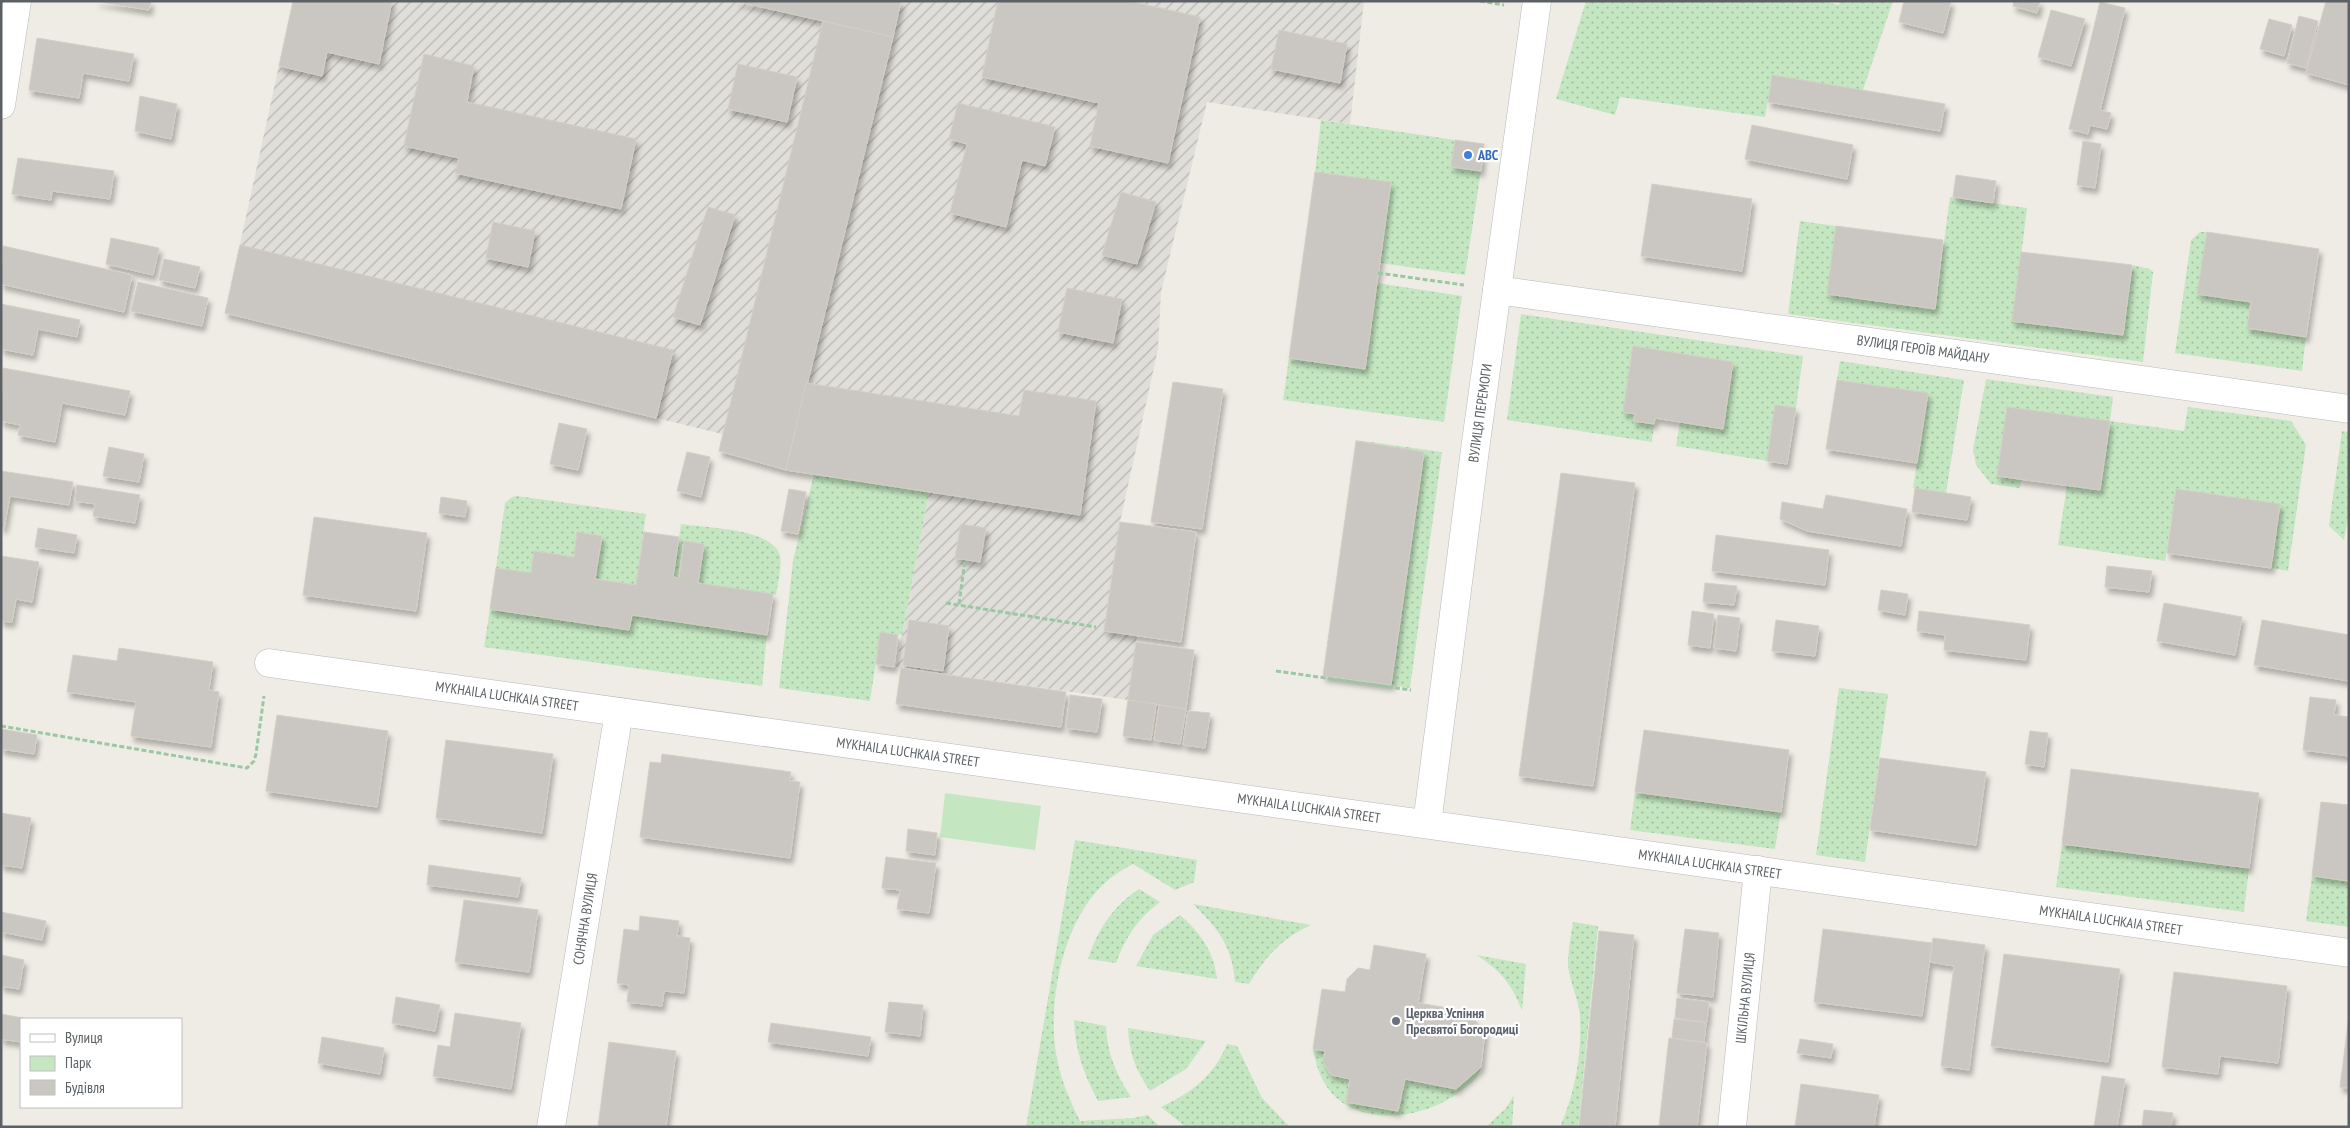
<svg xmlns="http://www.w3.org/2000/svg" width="2350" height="1128" viewBox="0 0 2350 1128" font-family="'PT Sans Narrow',sans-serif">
	<defs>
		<pattern id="industrial-furrows" width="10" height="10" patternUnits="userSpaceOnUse" patternTransform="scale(1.25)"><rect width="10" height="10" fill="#e0ded9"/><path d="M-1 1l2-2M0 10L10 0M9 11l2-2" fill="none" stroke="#b9b7b4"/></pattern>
		<pattern id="grass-dots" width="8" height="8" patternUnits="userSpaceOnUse" patternTransform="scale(1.25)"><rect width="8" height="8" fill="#c4e7c1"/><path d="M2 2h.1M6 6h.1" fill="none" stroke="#a2bfa0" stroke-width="1.8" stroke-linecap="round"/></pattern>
		<filter id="shadow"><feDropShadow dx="3" dy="5.5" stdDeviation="2.5" flood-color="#0004"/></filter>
	</defs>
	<rect width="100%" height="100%" fill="#efece5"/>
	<path fill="url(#industrial-furrows)" d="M 293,1 L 1364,1 L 1350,124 L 1207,102 L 1161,292 L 1158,349 L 1120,522 L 1104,631 L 1137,636 L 1128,700 L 896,667 L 929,492 L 786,470 L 719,451 L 722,434 L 225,313 Z"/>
	<g fill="url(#grass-dots)">
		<path d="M 1586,1 L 1825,1 L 1839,5 L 1840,1 L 1893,1 L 1863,90 L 1772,75 L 1765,117 L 1620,97 L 1615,115 L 1556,99 Z"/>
		<path d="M 1321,120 L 1455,140 L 1451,167 L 1481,171 L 1465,275 L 1380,263 L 1391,182 L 1315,172 Z"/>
		<path d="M 1950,197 L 2027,208 L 2013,321 L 2123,335 L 2132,265 L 2150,269 L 2153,272 L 2143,362 L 1788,314 L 1800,221 L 1836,226 L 1827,294 L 1935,308 Z"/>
		<path d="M 2200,232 L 2207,232 L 2198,294 L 2251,302 L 2248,328 L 2306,337 L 2302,371 L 2175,353 L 2191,240 Z"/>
		<path d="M 1377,283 L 1462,296 L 1444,422 L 1283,400 L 1289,358 L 1365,368 Z"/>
		<path d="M 1521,314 L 1803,356 L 1796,408 L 1775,405 L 1767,461 L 1676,446 L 1680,422 L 1723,428 L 1733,362 L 1633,346 L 1623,412 L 1635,414 L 1634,421 L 1654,424 L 1652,442 L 1507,420 Z"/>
		<path d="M 1840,361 L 1964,380 L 1946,493 L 1913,488 L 1928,393 L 1837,380 Z"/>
		<path d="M 1986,379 L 2113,397 L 2110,421 L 2184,431 L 2188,407 L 2291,421 L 2306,445 L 2288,571 L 2271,568 L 2280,504 L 2176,489 L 2165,561 L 2058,545 L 2067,485 L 2100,490 L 2110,421 L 2007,407 L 1997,476 L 2021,480 L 2020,488 L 1991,484 L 1976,465 L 1973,450 Z"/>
		<path d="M 2342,431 L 2349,432 L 2349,511 L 2344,540 L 2329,526 Z"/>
		<path d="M 1356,440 L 1442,452 L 1410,688 L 1391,685 L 1424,452 L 1356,441 Z"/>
		<path d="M 814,474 L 929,492 L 902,635 L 880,633 L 870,701 L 779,688 L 793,561 Z"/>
		<path d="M 517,496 L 646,514 L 636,585 L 595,579 L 602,536 L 577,532 L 574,557 L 534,551 L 531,573 L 496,568 L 505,503 L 512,497 Z"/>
		<path d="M 681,524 C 705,528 774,528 780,556 C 782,568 778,582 776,595 L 698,583 L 704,544 L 684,541 L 679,578 L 673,577 Z"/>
		<path d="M 490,609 L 629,630 L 632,615 L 767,635 L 762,686 L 484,647 Z"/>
		<path d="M 1839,688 L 1888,694 L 1865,862 L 1816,855 Z"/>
		<path d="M 1635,792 L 1781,812 L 1775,849 L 1630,830 Z"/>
		<path d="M 1075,840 L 1197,860 L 1194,882 L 1175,890 L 1133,864 C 1124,869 1115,874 1107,881 C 1065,917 1049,993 1055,1046 C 1058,1073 1068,1097 1080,1121 L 1133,1118 L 1148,1115 L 1160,1127 L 1026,1127 Z"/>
		<path d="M 2062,844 L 2249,868 L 2244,912 L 2056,887 Z"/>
		<path d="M 2312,876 L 2349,881 L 2349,927 L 2306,921 Z"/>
		<path d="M 1139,889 L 1160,902 C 1138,918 1125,938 1116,963 L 1088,959 C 1098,929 1113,906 1139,889 Z"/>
		<path d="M 1193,904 L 1311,925 C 1282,938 1265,957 1249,984 L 1235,982 C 1232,945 1218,929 1193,904 Z"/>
		<path d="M 1180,915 C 1200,932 1214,952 1217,979 L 1136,966 L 1153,935 Z"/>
		<path d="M 1573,922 L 1598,926 L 1578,1127 L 1560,1127 C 1575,1093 1582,1054 1580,1017 C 1579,999 1569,981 1568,964 C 1568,951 1571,936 1573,922 Z"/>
		<path d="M 1476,955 L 1526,964 L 1522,1011 C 1513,985 1499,969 1476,955 Z"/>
		<path d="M 1074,1020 L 1106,1026 C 1107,1053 1116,1074 1131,1097 L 1098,1101 C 1084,1075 1075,1050 1074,1020 Z"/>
		<path d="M 1128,1028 L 1206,1041 L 1186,1069 L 1150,1091 C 1136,1071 1129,1053 1128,1028 Z"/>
		<path d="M 1227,1044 L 1237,1046 L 1262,1098 L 1290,1127 L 1186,1127 L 1161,1107 C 1191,1093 1214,1076 1227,1044 Z"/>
		<path d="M 1313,1049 L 1325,1051 L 1323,1062 L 1331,1075 L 1350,1079 L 1346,1102 L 1398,1111 L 1405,1079 L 1456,1089 L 1481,1067 C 1479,1079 1468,1085 1459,1092 C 1425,1119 1360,1128 1330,1091 C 1320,1079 1316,1064 1313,1049 Z"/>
		<path d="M 1514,1095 L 1512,1127 L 1486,1127 L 1506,1108 Z"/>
	</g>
	<path fill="#c4e7c1" d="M 945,793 L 1041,806 L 1035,850 L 940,837 Z"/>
	<g fill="#cac7c2" stroke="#d4cec3" filter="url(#shadow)">
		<path d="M 96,1 L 151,1 L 149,10 Z"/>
		<path d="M 293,1 L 392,1 L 379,64 L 327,52 L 322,76 L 279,66 Z"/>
		<path d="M 735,1 L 901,1 L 893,37 Z"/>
		<path d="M 998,1 L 1129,1 L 1200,17 L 1168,163 L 1090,146 L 1099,103 L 982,77 Z"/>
		<path d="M 1904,1 L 1951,1 L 1943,33 L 1899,22 Z"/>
		<path d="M 2014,1 L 2040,1 L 2037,13 L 2013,6 Z"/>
		<path d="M 2326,1 L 2349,1 L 2349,85 L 2306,73 Z"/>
		<path d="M 2100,2 L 2125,8 L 2100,110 L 2111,113 L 2107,129 L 2090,125 L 2088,134 L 2069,129 Z"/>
		<path d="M 2051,10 L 2085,19 L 2071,66 L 2038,57 Z"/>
		<path d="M 2299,16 L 2318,21 L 2306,68 L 2287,63 Z"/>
		<path d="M 2269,19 L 2292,25 L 2284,56 L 2260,49 Z"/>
		<path d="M 823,21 L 893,37 L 786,470 L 719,451 Z"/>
		<path d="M 1279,30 L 1347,44 L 1340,83 L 1271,69 Z"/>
		<path d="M 37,38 L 134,54 L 129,81 L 83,73 L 79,98 L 29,90 Z"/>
		<path d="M 424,54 L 474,66 L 467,102 L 636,139 L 621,209 L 455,173 L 459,158 L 404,146 Z"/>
		<path d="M 738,64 L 797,77 L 787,122 L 728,109 Z"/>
		<path d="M 1772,75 L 1945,104 L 1940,131 L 1768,102 Z"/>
		<path d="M 140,96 L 177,104 L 171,139 L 135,131 Z"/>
		<path d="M 958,103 L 1055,127 L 1045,166 L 1022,160 L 1006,227 L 950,213 L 967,144 L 949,139 Z"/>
		<path d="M 1752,125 L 1853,145 L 1847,179 L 1745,159 Z"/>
		<path d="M 1455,140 L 1484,144 L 1481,171 L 1451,167 Z"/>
		<path d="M 2083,141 L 2101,144 L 2095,188 L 2077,185 Z"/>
		<path d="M 18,158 L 114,171 L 110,199 L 52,191 L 51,200 L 12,194 Z"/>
		<path d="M 1315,172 L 1391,182 L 1365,369 L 1289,358 Z"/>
		<path d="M 1956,175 L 1996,181 L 1993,203 L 1953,197 Z"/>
		<path d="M 1652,184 L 1752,199 L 1742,271 L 1641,256 Z"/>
		<path d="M 1121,192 L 1156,202 L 1137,264 L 1102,255 Z"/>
		<path d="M 708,207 L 735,215 L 700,325 L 673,317 Z"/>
		<path d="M 493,222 L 535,231 L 528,267 L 486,258 Z"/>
		<path d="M 1836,226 L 1943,240 L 1935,309 L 1827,294 Z"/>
		<path d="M 2207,232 L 2319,249 L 2306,337 L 2247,328 L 2251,302 L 2197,294 Z"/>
		<path d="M 111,238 L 159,248 L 153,275 L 106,264 Z"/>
		<path d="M 240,245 L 673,350 L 656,418 L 225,313 Z"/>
		<path d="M 3,246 L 132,275 L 124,312 L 1,284 Z"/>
		<path d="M 2021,252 L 2132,265 L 2123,335 L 2012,321 Z"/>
		<path d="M 164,259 L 200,267 L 195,288 L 159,280 Z"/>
		<path d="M 138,282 L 208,298 L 202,326 L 131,311 Z"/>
		<path d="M 1067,288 L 1122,299 L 1113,343 L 1058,332 Z"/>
		<path d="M 1,304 L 80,320 L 77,337 L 38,329 L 33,355 L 1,349 Z"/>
		<path d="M 1633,346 L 1733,362 L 1723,429 L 1655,418 L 1654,424 L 1633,421 L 1635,414 L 1623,412 Z"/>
		<path d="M 3,368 L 130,391 L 125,415 L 62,403 L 55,442 L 18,435 L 20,425 L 1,421 Z"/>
		<path d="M 1837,380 L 1928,393 L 1917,463 L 1826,449 Z"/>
		<path d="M 1173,382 L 1223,389 L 1202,529 L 1151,522 Z"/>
		<path d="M 806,383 L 1019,416 L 1024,390 L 1096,401 L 1080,515 L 786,470 Z"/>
		<path d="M 1775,405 L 1796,408 L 1787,464 L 1767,461 Z"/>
		<path d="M 2007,407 L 2110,421 L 2100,490 L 1997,476 Z"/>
		<path d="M 559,423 L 587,429 L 578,470 L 550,464 Z"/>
		<path d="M 1356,441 L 1424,452 L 1391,685 L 1323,676 Z"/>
		<path d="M 109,447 L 144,454 L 139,482 L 103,476 Z"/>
		<path d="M 687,452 L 710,457 L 701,497 L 677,491 Z"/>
		<path d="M 1,471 L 73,482 L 69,505 L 10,496 L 4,528 L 1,527 Z"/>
		<path d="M 1561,473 L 1635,483 L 1593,786 L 1519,776 Z"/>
		<path d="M 77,485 L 140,495 L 135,523 L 93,516 L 95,504 L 75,501 Z"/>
		<path d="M 1915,488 L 1971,497 L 1967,520 L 1912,512 Z"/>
		<path d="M 789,489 L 806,492 L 798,534 L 781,531 Z"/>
		<path d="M 2176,489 L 2280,504 L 2271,568 L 2167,553 Z"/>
		<path d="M 1826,495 L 1907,509 L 1901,546 L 1807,531 L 1780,519 L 1782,502 L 1823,509 Z"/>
		<path d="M 441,497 L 467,501 L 465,517 L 439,513 Z"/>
		<path d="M 314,517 L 427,533 L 416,611 L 303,595 Z"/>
		<path d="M 1120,522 L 1196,532 L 1181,642 L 1104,631 Z"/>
		<path d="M 961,524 L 986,528 L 980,562 L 955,558 Z"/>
		<path d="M 38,528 L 77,535 L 74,553 L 35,547 Z"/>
		<path d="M 577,532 L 602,536 L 595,579 L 636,585 L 644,532 L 679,537 L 673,577 L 679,578 L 684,541 L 704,544 L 698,583 L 773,594 L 767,635 L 632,615 L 629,630 L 490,609 L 496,568 L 531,573 L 534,551 L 574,557 Z"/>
		<path d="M 1716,535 L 1829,550 L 1825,585 L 1712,571 Z"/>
		<path d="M 1,556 L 39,562 L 32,602 L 16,599 L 12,622 L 1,621 Z"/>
		<path d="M 2107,566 L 2152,571 L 2149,592 L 2105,587 Z"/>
		<path d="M 1705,583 L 1737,586 L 1734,605 L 1703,602 Z"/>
		<path d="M 1881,590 L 1908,594 L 1905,615 L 1878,610 Z"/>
		<path d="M 2164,603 L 2242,617 L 2235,655 L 2157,641 Z"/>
		<path d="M 1692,611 L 1714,614 L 1710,648 L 1688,645 Z"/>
		<path d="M 1919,611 L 2030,625 L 2026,660 L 1944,650 L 1945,635 L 1917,631 Z"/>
		<path d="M 1718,615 L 1740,618 L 1736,651 L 1714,648 Z"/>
		<path d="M 909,620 L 949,626 L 943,671 L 903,665 Z"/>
		<path d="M 1776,620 L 1819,626 L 1815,656 L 1772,651 Z"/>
		<path d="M 2262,620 L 2349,635 L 2349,681 L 2254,665 Z"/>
		<path d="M 880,632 L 898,635 L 894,667 L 876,664 Z"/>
		<path d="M 1136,642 L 1194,650 L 1186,709 L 1128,700 Z"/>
		<path d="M 119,648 L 213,662 L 209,690 L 219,692 L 211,747 L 131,736 L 136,702 L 67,692 L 73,655 L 117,661 Z"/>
		<path d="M 901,668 L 1066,692 L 1061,727 L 896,704 Z"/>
		<path d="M 1070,695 L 1102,699 L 1097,732 L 1066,728 Z"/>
		<path d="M 2310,697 L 2336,700 L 2334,715 L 2349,717 L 2349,756 L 2303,750 Z"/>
		<path d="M 1128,700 L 1156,704 L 1151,740 L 1123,736 Z"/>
		<path d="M 1159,705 L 1186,709 L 1180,744 L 1154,740 Z"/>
		<path d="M 1188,711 L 1210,713 L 1205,748 L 1183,745 Z"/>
		<path d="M 277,715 L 388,731 L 377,807 L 266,791 Z"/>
		<path d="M 1,729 L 37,735 L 34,754 L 1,749 Z"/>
		<path d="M 1644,730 L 1789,750 L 1781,812 L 1635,792 Z"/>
		<path d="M 2030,731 L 2048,733 L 2044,767 L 2025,764 Z"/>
		<path d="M 446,740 L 553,754 L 542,833 L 436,818 Z"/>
		<path d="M 662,754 L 791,772 L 789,781 L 800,782 L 790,858 L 640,837 L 650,762 L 661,763 Z"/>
		<path d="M 1880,758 L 1986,772 L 1976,845 L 1870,830 Z"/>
		<path d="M 2071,769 L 2259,793 L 2249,868 L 2062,844 Z"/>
		<path d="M 2321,802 L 2349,805 L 2349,881 L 2312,876 Z"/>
		<path d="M 1,813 L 31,818 L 22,868 L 1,865 Z"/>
		<path d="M 908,829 L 937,833 L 935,855 L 906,851 Z"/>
		<path d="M 886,857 L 936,863 L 929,913 L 897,909 L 900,890 L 882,888 Z"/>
		<path d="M 429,865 L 521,878 L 518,897 L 427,885 Z"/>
		<path d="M 464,900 L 538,910 L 529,972 L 455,962 Z"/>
		<path d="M 1,912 L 46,921 L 42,940 L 1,932 Z"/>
		<path d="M 640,916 L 679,921 L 677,936 L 690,938 L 684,993 L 664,991 L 662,1006 L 627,1002 L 629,985 L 617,983 L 624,929 L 639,931 Z"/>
		<path d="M 1685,929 L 1719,933 L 1713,997 L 1677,993 Z"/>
		<path d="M 1823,929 L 1932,943 L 1922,1016 L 1814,1002 Z"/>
		<path d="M 1599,931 L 1634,935 L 1615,1127 L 1579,1127 Z"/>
		<path d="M 1933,938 L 1985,945 L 1969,1070 L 1941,1066 L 1954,966 L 1930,962 Z"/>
		<path d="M 1374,945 L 1426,954 L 1418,1003 L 1466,1011 L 1485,1031 L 1481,1067 L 1456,1089 L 1405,1079 L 1398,1111 L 1346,1102 L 1350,1079 L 1331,1075 L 1323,1062 L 1325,1051 L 1313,1049 L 1322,989 L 1345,992 L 1347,979 L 1358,968 L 1370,970 Z"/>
		<path d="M 2004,954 L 2120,969 L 2108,1062 L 1991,1046 Z"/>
		<path d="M 1,955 L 24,960 L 19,989 L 1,986 Z"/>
		<path d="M 2174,972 L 2287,986 L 2278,1063 L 2220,1056 L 2218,1074 L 2162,1067 Z"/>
		<path d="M 396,997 L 440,1005 L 435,1031 L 392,1023 Z"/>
		<path d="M 1677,998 L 1709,1002 L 1707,1022 L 1675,1018 Z"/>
		<path d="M 889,1002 L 923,1005 L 920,1036 L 885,1032 Z"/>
		<path d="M 455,1013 L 521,1023 L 511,1089 L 433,1076 L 438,1045 L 450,1047 Z"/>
		<path d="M 1,1014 L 28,1019 L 21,1019 L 21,1042 L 1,1039 Z"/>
		<path d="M 2349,1016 L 2349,1088 L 2340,1087 Z"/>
		<path d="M 1674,1019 L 1706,1023 L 1704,1042 L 1672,1038 Z"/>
		<path d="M 771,1023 L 871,1037 L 868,1056 L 768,1042 Z"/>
		<path d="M 322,1037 L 384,1048 L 380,1074 L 318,1063 Z"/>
		<path d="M 1669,1038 L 1707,1043 L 1697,1127 L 1659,1127 Z"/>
		<path d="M 1800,1039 L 1833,1044 L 1831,1058 L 1797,1053 Z"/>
		<path d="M 609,1042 L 676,1051 L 666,1127 L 598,1127 Z"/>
		<path d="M 2102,1076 L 2125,1079 L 2117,1127 L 2094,1127 Z"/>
		<path d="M 1801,1084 L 1879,1095 L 1874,1127 L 1795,1127 Z"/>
		<path d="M 2144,1110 L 2173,1113 L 2171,1127 L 2142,1127 Z"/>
	</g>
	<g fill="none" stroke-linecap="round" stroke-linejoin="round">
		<g stroke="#b5b8bc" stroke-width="29">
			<g id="minor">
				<path d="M 1,105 L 17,1"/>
				<path d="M 1497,290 L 2349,409"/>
				<path d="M 269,663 L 2349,953"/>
				<path d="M 1427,824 L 1476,442 L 1537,1"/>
				<path d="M 551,1127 L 619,712"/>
				<path d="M 1732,1127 L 1758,870"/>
			</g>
		</g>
		<g stroke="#9ac8a4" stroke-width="3" stroke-dasharray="5 2.5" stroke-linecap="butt">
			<path d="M 1480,1 L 1504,5"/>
			<path d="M 1378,273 L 1464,285"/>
			<path d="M 946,603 L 1096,627"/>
			<path d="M 959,604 L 965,560"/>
			<path d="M 1276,671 L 1411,690"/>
			<path d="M 1,726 L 247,768 L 254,761 L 256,754 L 264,696"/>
		</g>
		<use href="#minor" stroke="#fff" stroke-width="28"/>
	</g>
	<circle fill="#3f7fe0" stroke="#fff" stroke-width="2" cx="1468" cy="155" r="5"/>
	<circle fill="#6b7280" stroke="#fff" stroke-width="2" cx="1396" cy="1021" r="5"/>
	<g text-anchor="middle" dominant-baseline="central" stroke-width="4.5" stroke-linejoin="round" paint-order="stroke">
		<g font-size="14" font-weight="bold" fill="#366cbe" stroke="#fff" text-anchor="start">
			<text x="1478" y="155">ABC</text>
		</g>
		<g font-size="14" fill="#5c6165" stroke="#fff">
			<text transform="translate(1923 349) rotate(8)">ВУЛИЦЯ ГЕРОЇВ МАЙДАНУ</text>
			<text transform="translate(1480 413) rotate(-82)">ВУЛИЦЯ ПЕРЕМОГИ</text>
			<text transform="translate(507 696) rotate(8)">MYKHAILA LUCHKAIA STREET</text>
			<text transform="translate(908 752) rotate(8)">MYKHAILA LUCHKAIA STREET</text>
			<text transform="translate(1309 808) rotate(8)">MYKHAILA LUCHKAIA STREET</text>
			<text transform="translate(1710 864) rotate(8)">MYKHAILA LUCHKAIA STREET</text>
			<text transform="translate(585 919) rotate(-81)">СОНЯЧНА ВУЛИЦЯ</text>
			<text transform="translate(2111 920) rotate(8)">MYKHAILA LUCHKAIA STREET</text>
			<text transform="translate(1745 998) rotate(-84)">ШКІЛЬНА ВУЛИЦЯ</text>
		</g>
		<g font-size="14" font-weight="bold" fill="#5b616d" stroke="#fff" text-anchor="start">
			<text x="1406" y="1013">Церква Успіння<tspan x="1406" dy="16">Пресвятої Богородиці</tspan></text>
		</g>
	</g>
	<rect width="2350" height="1128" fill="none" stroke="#5c6165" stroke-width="5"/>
	<rect x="20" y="1018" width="162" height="90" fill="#ffffff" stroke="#bec0c1"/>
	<rect x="30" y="1034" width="25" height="8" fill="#ffffff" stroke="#bec0c1"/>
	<text x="65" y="1043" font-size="15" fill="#5c6165">Вулиця</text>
	<rect x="30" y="1056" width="25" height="15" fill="#c4e7c1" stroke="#bec0c1"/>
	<text x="65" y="1068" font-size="15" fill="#5c6165">Парк</text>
	<rect x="30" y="1080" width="25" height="15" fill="#cac7c2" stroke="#bec0c1"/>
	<text x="65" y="1093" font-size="15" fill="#5c6165">Будівля</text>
</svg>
